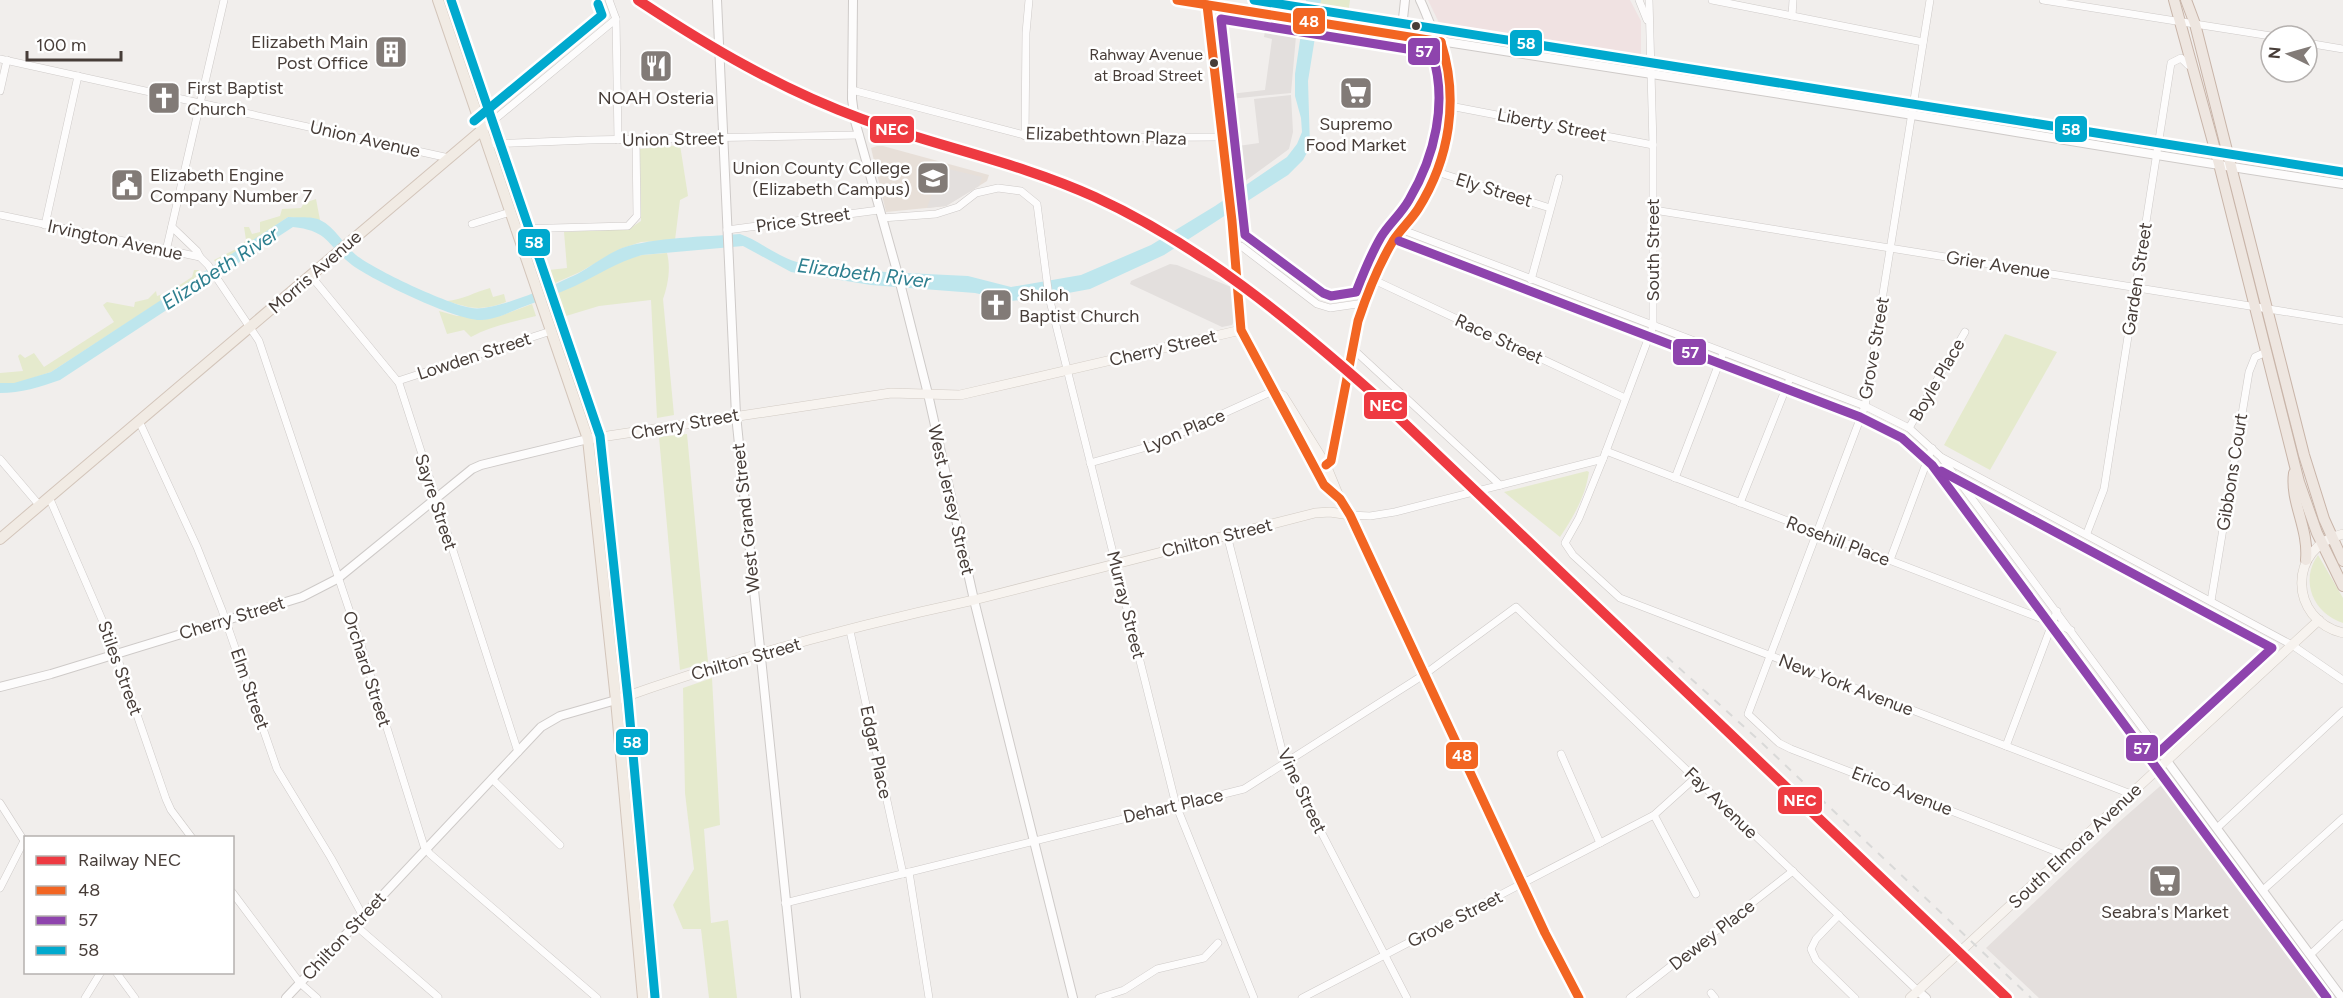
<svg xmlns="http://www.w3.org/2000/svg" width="2343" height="998" viewBox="0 0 2343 998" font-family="Figtree,sans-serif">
	<rect width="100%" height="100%" fill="#f1eeec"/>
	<path fill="#e4dfdd" d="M 2166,781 L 2255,901 L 2327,998 L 2039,998 L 1986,948 L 2119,822 Z"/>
	<path fill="#e7dfd8" d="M 877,146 L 883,146 L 989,175 L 987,181 L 946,206 L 886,212 L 871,148 Z"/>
	<path fill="#f0e2e2" d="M 1428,0 L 1630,0 L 1641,21 L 1641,63 L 1443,31 Z"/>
	<g fill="#e5eacd">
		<path d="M 1321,0 L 1350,0 L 1348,15 L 1319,9 Z"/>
		<path d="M 680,145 L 688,196 L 680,200 L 675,240 L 641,242 L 620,249 L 580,272 L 546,287 L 540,271 L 567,268 L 564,232 L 629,229 L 641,221 L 640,149 Z"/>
		<path d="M 316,199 L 320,220 L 288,217 L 217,264 L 214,260 L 240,247 L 246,240 L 244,227 L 249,227 L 252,234 L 260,232 L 260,222 L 280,216 L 282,209 L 301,208 L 304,203 Z"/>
		<path d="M 667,253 C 671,268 668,285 663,299 L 674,415 L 657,418 L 651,300 L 599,306 L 566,316 L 568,334 L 562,334 L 550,297 L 626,259 L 642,255 Z"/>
		<path d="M 194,270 L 199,270 L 202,274 L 51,372 L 14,384 L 0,383 L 0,373 L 23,371 L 18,356 L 20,354 L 25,358 L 34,353 L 44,367 L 114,322 L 103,305 L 107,302 L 134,307 L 135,302 L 148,299 L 156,291 L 157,296 L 169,292 L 192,277 Z"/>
		<path d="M 490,288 L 493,297 L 504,294 L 506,302 C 481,311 472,309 447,301 C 462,300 475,292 490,288 Z"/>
		<path d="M 532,304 L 536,316 C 513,322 491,326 471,337 L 464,330 L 447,334 L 439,311 L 457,316 L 500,316 Z"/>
		<path d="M 2005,334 L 2057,352 L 1990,470 L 1944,445 Z"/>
		<path d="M 687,434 L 708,662 L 680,670 L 659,437 Z"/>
		<path d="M 1587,471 L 1589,472 C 1585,497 1574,516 1560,537 L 1504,492 Z"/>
		<path d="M 2318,555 L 2343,598 L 2343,623 C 2314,614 2299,581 2318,555 Z"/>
		<path d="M 712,678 L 720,825 L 704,829 L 711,923 L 728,920 L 737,998 L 709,998 L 701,929 L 683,929 L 673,905 L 694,869 L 685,793 L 683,688 Z"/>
	</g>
	<g fill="#e3dfdd">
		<path d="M 1265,31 L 1296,36 L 1291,93 L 1230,99 L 1230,94 L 1265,90 L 1272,39 L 1264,37 Z"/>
		<path d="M 1291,95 L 1293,132 L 1289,149 L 1237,187 L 1234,151 L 1238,150 L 1238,146 L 1259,143 L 1254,99 Z"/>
		<path d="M 944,168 L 982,177 L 979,186 L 946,206 L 927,208 L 937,179 Z"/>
		<path d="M 1170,264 L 1177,265 L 1231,287 L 1234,321 L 1232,325 L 1222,327 L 1130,284 L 1131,281 Z"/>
	</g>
	<path fill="#bee6ed" d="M 1306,0 L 1321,0 L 1308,81 L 1310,147 L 1303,160 L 1288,175 L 1164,255 L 1090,289 L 1041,298 L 1011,301 L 975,293 L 871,285 L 791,272 L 743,246 L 642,255 C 617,262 598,275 575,286 C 557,294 539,301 520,308 C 508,313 494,320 481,320 C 457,321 372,280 352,265 C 326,245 330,231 293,227 L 60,380 C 40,387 21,393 0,393 L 0,383 L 14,383 L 51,372 L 288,217 C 298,218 312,216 320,220 C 335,227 344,245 356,255 C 373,269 449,305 472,308 C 494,312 557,284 579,273 C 593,265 607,254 622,248 C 655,237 704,237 740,234 C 760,241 776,256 797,262 L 885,272 L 968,276 L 1011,287 L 1081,275 L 1151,245 L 1215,206 L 1287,157 L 1297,144 L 1302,132 L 1301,118 L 1295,96 L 1295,74 Z"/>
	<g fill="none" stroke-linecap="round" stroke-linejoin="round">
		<g stroke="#cecac8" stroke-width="8">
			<g id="minor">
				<path d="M 1639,0 L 1647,20"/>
				<path d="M 1712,0 L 1923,42"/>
				<path d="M 1930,0 L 1865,406 L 1748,714 L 1779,743 L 1791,749 L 2065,855"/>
				<path d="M 2043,0 L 2271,36"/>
				<path d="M 1792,16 L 1793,0"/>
				<path d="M 616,19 L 618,140"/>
				<path d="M 2307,43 L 2343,49"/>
				<path d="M 0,59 L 449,158"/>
				<path d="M 852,90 L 1036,138 L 1222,137"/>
				<path d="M 0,91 L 7,60"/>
				<path d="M 1450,106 L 1653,145"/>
				<path d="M 482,130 L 616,19 L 609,0"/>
				<path d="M 1025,136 L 1026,33 L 1029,0"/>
				<path d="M 487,144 L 589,140 L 859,135"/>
				<path d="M 1437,172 L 1550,208"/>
				<path d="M 1654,210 L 2343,321"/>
				<path d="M 0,215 L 200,257 L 208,265 L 259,341 L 360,642 L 424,846 L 430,854 L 597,998"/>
				<path d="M 882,218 L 936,214 L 958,207 L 976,193 L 998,188 L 1021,191 L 1037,204 L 1049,297 L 1176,805 L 1254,998"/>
				<path d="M 472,224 L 510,212"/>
				<path d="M 45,225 L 78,76"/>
				<path d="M 172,227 L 197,251 L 200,257"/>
				<path d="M 515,229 L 628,226 L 637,216 L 636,140"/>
				<path d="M 727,230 L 879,210"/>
				<path d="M 1403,230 L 1865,406 L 1909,428 L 1941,457 L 2167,761"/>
				<path d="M 1234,244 L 1241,246 L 1317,304 L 1330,308 L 1364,303"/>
				<path d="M 166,251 L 224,0"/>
				<path d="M 311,276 L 399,383 L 518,752"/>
				<path d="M 1374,280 L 1625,398"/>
				<path d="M 1531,280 L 1559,178"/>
				<path d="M 1353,349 L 1500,485"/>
				<path d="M 398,381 L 551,331"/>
				<path d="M 139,421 L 197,547 L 222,610 L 277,769 L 331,858 L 363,916"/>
				<path d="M 1909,428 L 1965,332"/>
				<path d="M 1606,451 L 2071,630"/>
				<path d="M 1943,458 L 2292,645 L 2343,680"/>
				<path d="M 0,459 L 40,506"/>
				<path d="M 1603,459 L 1579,518 L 1565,543 L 1573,555 L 1620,598 L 2131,794"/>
				<path d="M 1090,463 L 1154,445 L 1275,390"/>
				<path d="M 1675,478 L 1723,353"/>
				<path d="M 49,497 L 113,645 L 166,799 L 171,810 L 192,838"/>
				<path d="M 1740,503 L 1790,378"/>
				<path d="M 1350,515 L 1370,516 L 1395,512 L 1603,459 L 1653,326 L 1653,145 L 1649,0"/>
				<path d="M 2087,533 L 2104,489 L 2171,63 L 2181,58 L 2188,65"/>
				<path d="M 1227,535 L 1285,762 L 1407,998"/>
				<path d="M 1890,560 L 1932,448"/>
				<path d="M 2211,601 L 2249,372 L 2255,357 L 2266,352"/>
				<path d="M 850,631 L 903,874"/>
				<path d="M 2006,746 L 2057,611"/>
				<path d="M 1561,754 L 1600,843"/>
				<path d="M 492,779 L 560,845"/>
				<path d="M 0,803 L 26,844"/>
				<path d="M 1654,815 L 1696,894"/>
				<path d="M 2217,828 L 2343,711"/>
				<path d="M 909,872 L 929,998"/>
				<path d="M 0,888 L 24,841"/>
				<path d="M 2263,890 L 2343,818"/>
				<path d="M 232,892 L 300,983 L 317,998"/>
				<path d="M 785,903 L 1244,789 L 1425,674 L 1516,607 L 1918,991"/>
				<path d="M 1839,915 L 1816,939 L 1811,949 L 1816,960 L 1855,998"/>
				<path d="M 355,925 L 438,997"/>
				<path d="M 2311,954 L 2343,924"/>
				<path d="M 116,972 L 135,998"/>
				<path d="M 1711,993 L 1715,998"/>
				<path d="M 85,998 L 101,972"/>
				<path d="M 1099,998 L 1124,990 L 1157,969 L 1204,958 L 1218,943"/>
				<path d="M 1302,998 L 1654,815 L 1695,778"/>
				<path d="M 1630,998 L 1793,871"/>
			</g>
		</g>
		<g stroke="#cecac8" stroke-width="10">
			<g id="tertiary">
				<path d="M 717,0 L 736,415 L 796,998"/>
				<path d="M 853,0 L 852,99 L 855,121 L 897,271 L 928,394 L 974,600 L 1073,998"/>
				<path d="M 1177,0 C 1404,36 1630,70 1857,106 C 2019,132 2181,160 2343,184"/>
				<path d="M 1206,0 L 1232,221 L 1241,330"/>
				<path d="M 1401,37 L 1405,0"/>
				<path d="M 1326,465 L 1331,461 L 1358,321 C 1366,295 1377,268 1391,245 C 1398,232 1410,221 1418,208 C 1447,162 1461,102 1444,50 C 1442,42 1436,37 1433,30 C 1428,20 1425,10 1420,0"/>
				<path d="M 0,687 L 51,674 L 302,597 L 337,579 L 472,469 L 481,465 L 588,439"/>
				<path d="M 2167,761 L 2342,998"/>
				<path d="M 1918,991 L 1926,998"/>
				<path d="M 286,998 L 541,727 L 560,716 L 616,700"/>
			</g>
		</g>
		<g stroke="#d2cbc4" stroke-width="10">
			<g id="secondary">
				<path d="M 1276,393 L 1283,396 L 1326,465 L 1340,499 L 1416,656 L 1547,937 L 1579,998"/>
				<path d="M 588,439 L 891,393 L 960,395 L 1241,330 L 1324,485 L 1340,499"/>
				<path d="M 2343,534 C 2287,547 2289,620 2343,633"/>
				<path d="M 616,700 C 733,658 853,626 974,600 L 1315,513 L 1330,512 L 1350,515"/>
				<path d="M 1910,998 L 2319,620"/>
			</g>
		</g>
		<g stroke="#d3c5ba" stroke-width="12">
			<g id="primary">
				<path d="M 438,0 L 588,439 L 616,700 L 643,998"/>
				<path d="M 0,539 L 482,130"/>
			</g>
		</g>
		<g stroke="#c8b4a8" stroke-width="12">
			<g id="trunk">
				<path d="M 2174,0 L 2219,164 L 2299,482 L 2317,533 L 2343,586"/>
				<path d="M 2186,0 L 2195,24 L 2304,455 L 2324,519 L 2343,561"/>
				<path d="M 2294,473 C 2290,502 2309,528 2306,560"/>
			</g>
		</g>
		<use href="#minor" stroke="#fdfcfc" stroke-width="7"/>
		<use href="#tertiary" stroke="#fdfcfc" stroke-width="8"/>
		<use href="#secondary" stroke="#f7f3ef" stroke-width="9"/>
		<use href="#primary" stroke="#f1ebe4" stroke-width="10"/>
		<use href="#trunk" stroke="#eee6e0" stroke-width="10"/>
		<g stroke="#d9d9d8" stroke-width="2" stroke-dasharray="8 8" stroke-linecap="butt">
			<path d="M 1667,657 L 1763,744 L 2031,998"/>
			<path d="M 1662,669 L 1720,730 L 2001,998"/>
		</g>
		<g stroke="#fff" stroke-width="14">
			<g id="bus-1">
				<path d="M 1177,0 L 1441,42"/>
				<path d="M 1207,5 L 1232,221 L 1241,330 L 1324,485 L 1340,499 L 1350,515 L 1545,933 L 1579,998"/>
				<path d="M 1326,465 L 1331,461 L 1358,321 C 1367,294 1378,266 1393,241 C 1400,230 1411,220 1418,209 C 1450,158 1459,99 1441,42"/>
			</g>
		</g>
		<g stroke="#fff" stroke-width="14">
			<g id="bus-2">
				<path d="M 1221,19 L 1432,53 C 1448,102 1435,156 1409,200 C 1401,214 1389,224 1381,237 C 1371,254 1363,274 1356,292 L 1331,296 L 1323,293 L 1245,235 Z"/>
				<path d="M 1399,241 L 1860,417 L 1902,438 L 1932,465 L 2327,998"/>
				<path d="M 1941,471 L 2272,648 L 2159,752"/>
			</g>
		</g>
		<g stroke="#fff" stroke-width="14">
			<g id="bus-3">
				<path d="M 451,0 L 600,436 L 628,699 L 655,997"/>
				<path d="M 1254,0 L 2343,172"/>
				<path d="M 474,121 L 602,15 L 598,4"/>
			</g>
		</g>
		<use href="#bus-1" stroke="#f26522" stroke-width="9"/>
		<use href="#bus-2" stroke="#8e44ad" stroke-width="9"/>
		<use href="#bus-3" stroke="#00a9ce" stroke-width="9"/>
		<g stroke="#fff" stroke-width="15">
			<path id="rail-1" d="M 638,0 C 709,47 782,90 862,119 C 939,147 1021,163 1095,197 C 1200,245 1290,320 1376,396 L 2007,998"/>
		</g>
		<use href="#rail-1" stroke="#ee3a41" stroke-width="10"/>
	</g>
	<defs>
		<g id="building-square" transform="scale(1.725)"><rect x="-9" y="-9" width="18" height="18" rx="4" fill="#827b77" stroke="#fff"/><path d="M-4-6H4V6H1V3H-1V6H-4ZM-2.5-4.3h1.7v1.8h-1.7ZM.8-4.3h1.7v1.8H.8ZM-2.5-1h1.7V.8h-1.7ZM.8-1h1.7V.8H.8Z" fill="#fff"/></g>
		<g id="restaurant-square" transform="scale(1.725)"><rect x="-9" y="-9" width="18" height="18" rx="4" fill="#827b77" stroke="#fff"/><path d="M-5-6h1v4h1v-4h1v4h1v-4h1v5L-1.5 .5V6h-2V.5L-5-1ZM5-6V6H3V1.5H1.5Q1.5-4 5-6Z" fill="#fff"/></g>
		<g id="supermarket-square" transform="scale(1.725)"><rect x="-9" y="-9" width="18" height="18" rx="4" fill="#827b77" stroke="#fff"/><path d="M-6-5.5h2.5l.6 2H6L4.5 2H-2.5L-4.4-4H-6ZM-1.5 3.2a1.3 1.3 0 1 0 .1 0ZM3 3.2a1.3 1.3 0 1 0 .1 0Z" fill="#fff"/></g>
		<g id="church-square" transform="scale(1.725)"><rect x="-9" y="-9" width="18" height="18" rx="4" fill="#827b77" stroke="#fff"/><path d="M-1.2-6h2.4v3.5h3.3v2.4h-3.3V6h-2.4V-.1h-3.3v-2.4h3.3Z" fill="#fff"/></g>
		<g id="university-square" transform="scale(1.725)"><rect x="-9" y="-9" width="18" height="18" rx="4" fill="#827b77" stroke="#fff"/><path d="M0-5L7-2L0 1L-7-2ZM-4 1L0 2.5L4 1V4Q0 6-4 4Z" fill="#fff"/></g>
		<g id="civic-square" transform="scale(1.725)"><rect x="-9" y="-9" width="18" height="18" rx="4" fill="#827b77" stroke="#fff"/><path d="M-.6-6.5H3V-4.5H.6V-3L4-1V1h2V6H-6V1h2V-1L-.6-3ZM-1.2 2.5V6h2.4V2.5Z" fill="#fff"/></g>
	</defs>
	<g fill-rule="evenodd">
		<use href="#building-square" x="391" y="52"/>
		<use href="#restaurant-square" x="656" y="66"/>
		<use href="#supermarket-square" x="1356" y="93"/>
		<use href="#church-square" x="164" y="98"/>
		<use href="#university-square" x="933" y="178"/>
		<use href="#civic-square" x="127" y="185"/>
		<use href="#church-square" x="996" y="305"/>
		<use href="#supermarket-square" x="2165" y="881"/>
	</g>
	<g fill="#473d38" stroke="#fff" stroke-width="2">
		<circle cx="1416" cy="26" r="5"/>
		<circle cx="1214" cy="63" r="5"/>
	</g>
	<g text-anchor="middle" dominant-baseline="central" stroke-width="5" stroke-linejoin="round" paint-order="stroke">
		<g font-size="16" fill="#473d38" stroke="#fff" text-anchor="end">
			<text x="1203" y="54">Rahway Avenue<tspan x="1203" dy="21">at Broad Street</tspan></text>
		</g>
		<g font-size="18" fill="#473d38" stroke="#fff" text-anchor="start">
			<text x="368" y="42" text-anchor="end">Elizabeth Main<tspan x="368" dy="21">Post Office</tspan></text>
			<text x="187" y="88">First Baptist<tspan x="187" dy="21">Church</tspan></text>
			<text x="656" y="98" text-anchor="middle">NOAH Osteria</text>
			<text x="1356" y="124" text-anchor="middle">Supremo<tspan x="1356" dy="21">Food Market</tspan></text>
			<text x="910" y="168" text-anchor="end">Union County College<tspan x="910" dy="21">(Elizabeth Campus)</tspan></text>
			<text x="150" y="175">Elizabeth Engine<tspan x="150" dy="21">Company Number 7</tspan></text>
			<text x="1019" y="295">Shiloh<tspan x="1019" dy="21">Baptist Church</tspan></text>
			<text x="2165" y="912" text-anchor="middle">Seabra's Market</text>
		</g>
		<g font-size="18" fill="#473d38" stroke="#fff">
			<text transform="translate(1552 125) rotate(11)">Liberty Street</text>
			<text transform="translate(1106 136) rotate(2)">Elizabethtown Plaza</text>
			<text transform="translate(365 139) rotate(13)">Union Avenue</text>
			<text transform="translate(673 139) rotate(-1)">Union Street</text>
			<text transform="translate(1494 190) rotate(17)">Ely Street</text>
			<text transform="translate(803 220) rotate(-8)">Price Street</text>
			<text transform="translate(115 240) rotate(12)">Irvington Avenue</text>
			<text transform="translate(1653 250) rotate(-90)">South Street</text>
			<text transform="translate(1998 265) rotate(9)">Grier Avenue</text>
			<text transform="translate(315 272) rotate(-41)">Morris Avenue</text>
			<text transform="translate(2137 279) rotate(-81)">Garden Street</text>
			<text transform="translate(1499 339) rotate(25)">Race Street</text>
			<text transform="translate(1163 348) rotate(-13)">Cherry Street</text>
			<text transform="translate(1874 348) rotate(-80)">Grove Street</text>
			<text transform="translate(474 356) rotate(-18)">Lowden Street</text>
			<text transform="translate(1937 380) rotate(-60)">Boyle Place</text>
			<text transform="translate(685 424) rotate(-10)">Cherry Street</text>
			<text transform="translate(1184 431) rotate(-23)">Lyon Place</text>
			<text transform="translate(2232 472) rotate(-81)">Gibbons Court</text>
			<text transform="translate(951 500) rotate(77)">West Jersey Street</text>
			<text transform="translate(436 502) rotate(72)">Sayre Street</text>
			<text transform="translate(746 518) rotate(-96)">West Grand Street</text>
			<text transform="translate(1217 538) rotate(-14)">Chilton Street</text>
			<text transform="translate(1838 541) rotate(21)">Rosehill Place</text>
			<text transform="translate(1126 605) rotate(76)">Murray Street</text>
			<text transform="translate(232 618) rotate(-17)">Cherry Street</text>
			<text transform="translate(746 659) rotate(-16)">Chilton Street</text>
			<text transform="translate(120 668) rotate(70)">Stiles Street</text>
			<text transform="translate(367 669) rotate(72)">Orchard Street</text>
			<text transform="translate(1846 685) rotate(21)">New York Avenue</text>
			<text transform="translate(250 689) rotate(71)">Elm Street</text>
			<text transform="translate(876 752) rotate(78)">Edgar Place</text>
			<text transform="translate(1302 791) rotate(65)">Vine Street</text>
			<text transform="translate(1902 791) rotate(21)">Erico Avenue</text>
			<text transform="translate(1721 803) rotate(44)">Fay Avenue</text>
			<text transform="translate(1173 806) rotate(-13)">Dehart Place</text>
			<text transform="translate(2075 846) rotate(-43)">South Elmora Avenue</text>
			<text transform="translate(1455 919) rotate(-27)">Grove Street</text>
			<text transform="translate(1712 935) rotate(-38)">Dewey Place</text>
			<text transform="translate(344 936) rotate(-47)">Chilton Street</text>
		</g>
		<g font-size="20" font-style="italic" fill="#2d7f8f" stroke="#fff">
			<text transform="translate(220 268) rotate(-33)">Elizabeth River</text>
			<text transform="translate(864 273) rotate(7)">Elizabeth River</text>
		</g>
	</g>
	<g stroke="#fff" stroke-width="2">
		<rect x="1292" y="7" width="34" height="28" rx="6" fill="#f26522"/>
		<rect x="1509" y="29" width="34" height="28" rx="6" fill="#00a9ce"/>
		<rect x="1407" y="37" width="34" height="29" rx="6" fill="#8e44ad"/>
		<rect x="2054" y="115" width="34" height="28" rx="6" fill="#00a9ce"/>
		<rect x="869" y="115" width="46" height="29" rx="6" fill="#ee3a41"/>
		<rect x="517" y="228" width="34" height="29" rx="6" fill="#00a9ce"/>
		<rect x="1672" y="338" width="35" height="28" rx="6" fill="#8e44ad"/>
		<rect x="1363" y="391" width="45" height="29" rx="6" fill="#ee3a41"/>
		<rect x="615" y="728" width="34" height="28" rx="6" fill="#00a9ce"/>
		<rect x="2125" y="734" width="34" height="28" rx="6" fill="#8e44ad"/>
		<rect x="1445" y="741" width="34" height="29" rx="6" fill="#f26522"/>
		<rect x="1777" y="786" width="46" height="29" rx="6" fill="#ee3a41"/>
	</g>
	<g font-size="16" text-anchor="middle" font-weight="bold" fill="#fff">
		<text x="1309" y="27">48</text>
		<text x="1526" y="49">58</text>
		<text x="1424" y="57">57</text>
		<text x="2071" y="135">58</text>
		<text x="892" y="135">NEC</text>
		<text x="534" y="248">58</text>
		<text x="1690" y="358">57</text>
		<text x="1386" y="411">NEC</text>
		<text x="632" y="748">58</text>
		<text x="2142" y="754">57</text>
		<text x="1462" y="761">48</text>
		<text x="1800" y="806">NEC</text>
	</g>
	<rect x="24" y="836" width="210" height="138" fill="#ffffff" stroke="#b5b1af" stroke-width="1.5"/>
	<rect x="36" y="856" width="30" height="9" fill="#ee3a41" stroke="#b5b1af" stroke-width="1.5"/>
	<text x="78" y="866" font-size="18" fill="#473d38">Railway NEC</text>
	<rect x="36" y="886" width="30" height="9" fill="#f26522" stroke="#b5b1af" stroke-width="1.5"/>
	<text x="78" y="896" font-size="18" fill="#473d38">48</text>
	<rect x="36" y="916" width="30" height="9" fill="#8e44ad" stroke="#b5b1af" stroke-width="1.5"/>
	<text x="78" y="926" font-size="18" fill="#473d38">57</text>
	<rect x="36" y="946" width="30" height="9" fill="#00a9ce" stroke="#b5b1af" stroke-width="1.5"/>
	<text x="78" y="956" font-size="18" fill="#473d38">58</text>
	<g transform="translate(2289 54) rotate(275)"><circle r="28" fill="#ffffff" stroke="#b5b1af" stroke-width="1.5"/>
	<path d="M0-4.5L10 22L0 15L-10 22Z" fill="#827b77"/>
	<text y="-9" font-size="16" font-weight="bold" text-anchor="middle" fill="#473d38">N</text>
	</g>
	<path d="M27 51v9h94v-9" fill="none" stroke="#473d38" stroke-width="3"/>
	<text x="36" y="51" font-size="18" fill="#473d38" stroke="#ffffff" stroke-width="4.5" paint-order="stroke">100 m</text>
</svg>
